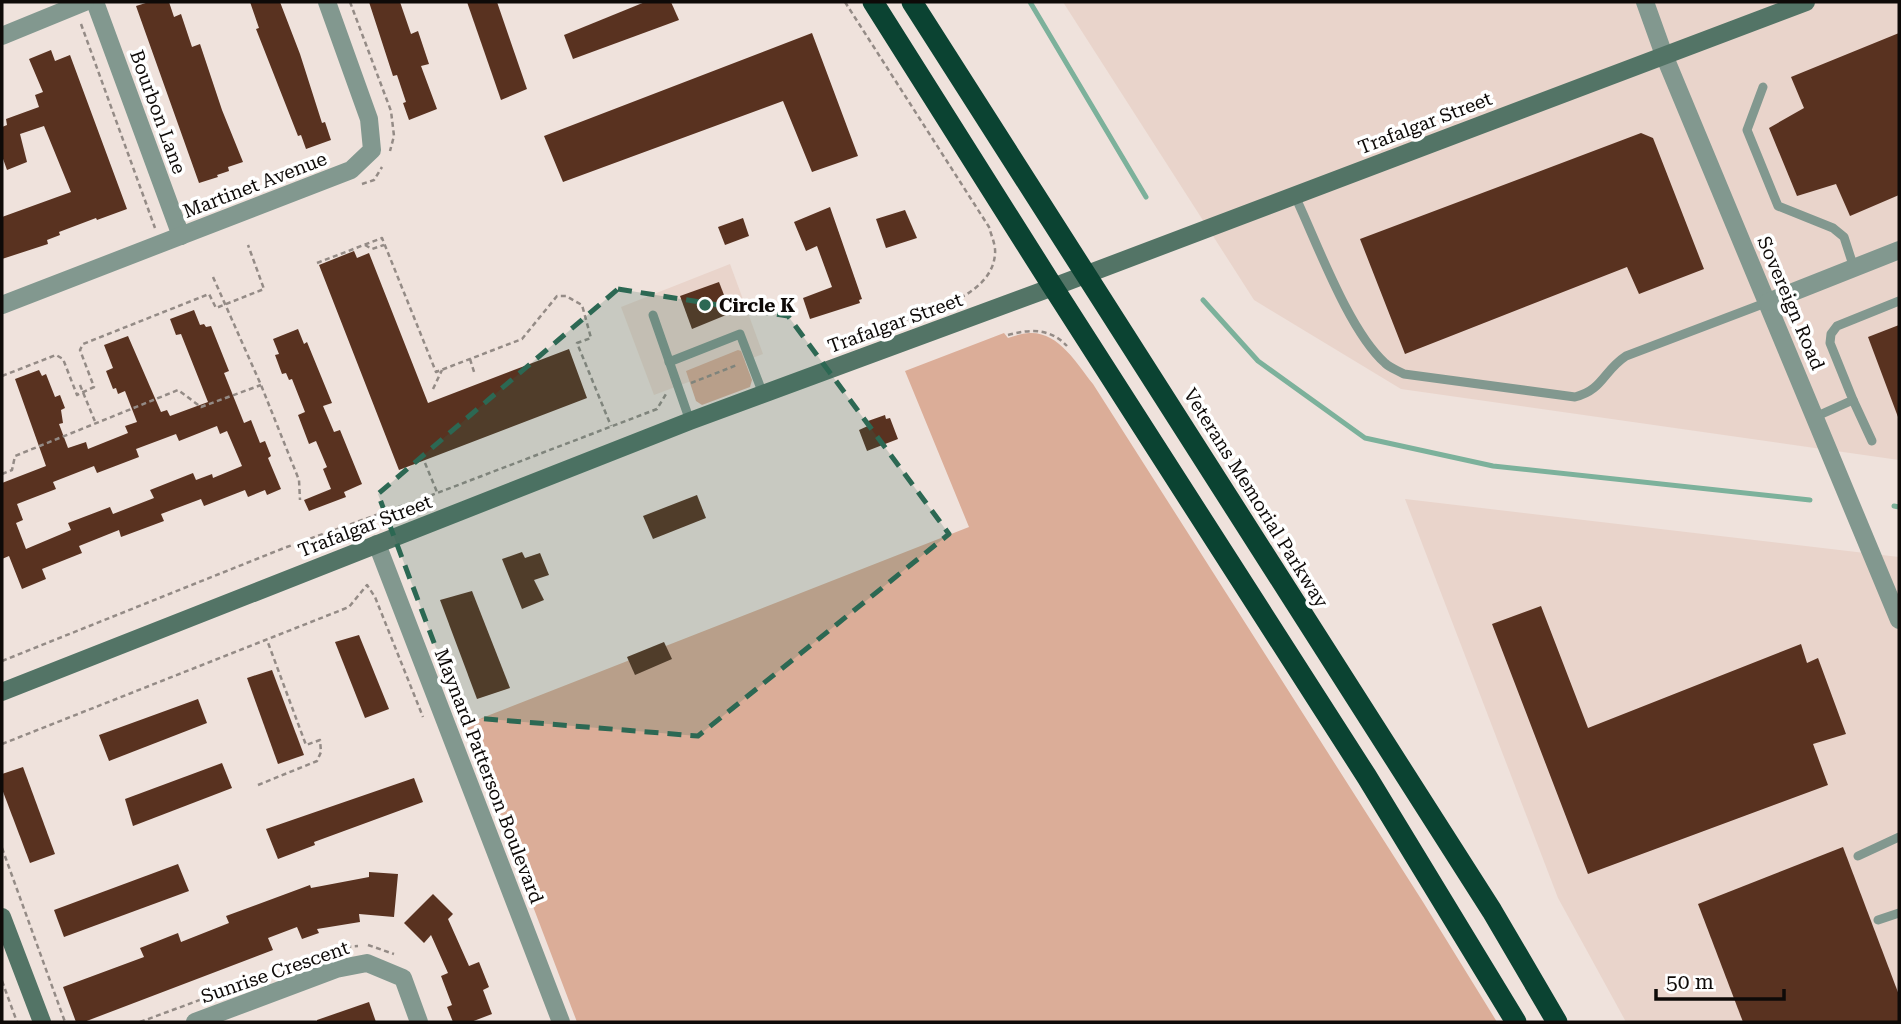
<svg xmlns="http://www.w3.org/2000/svg" width="1901" height="1024" viewBox="0 0 1901 1024" font-family="'Roboto Serif',serif">
	<rect width="100%" height="100%" fill="#efe2dc"/>
	<g fill="#e9d4cb">
		<path d="M 1063,2 L 1899,2 L 1899,460 L 1401,389 L 1254,300 Z"/>
		<path d="M 730,264 L 763,354 L 654,395 L 621,307 Z"/>
		<path d="M 1405,499 L 1899,557 L 1899,1022 L 1626,1022 L 1558,898 Z"/>
	</g>
	<g fill="#dbad98">
		<path d="M 1004,333 L 1008,338 C 1015,336 1023,333 1030,333 C 1059,332 1077,364 1093,384 L 1423,902 L 1497,1022 L 577,1022 L 464,725 L 969,527 L 905,371 Z"/>
		<path d="M 738,350 L 741,351 L 752,380 L 750,387 L 702,405 L 696,401 L 686,371 Z"/>
	</g>
	<g fill="none" stroke-linecap="round" stroke-linejoin="round">
		<g stroke="#7cb19b" stroke-width="5">
			<path d="M 1030,2 L 1146,197"/>
			<path d="M 1203,300 L 1258,361 L 1365,438 L 1493,466 L 1810,500"/>
			<path d="M 1894,506 L 1899,507"/>
		</g>
	</g>
	<g fill="#593220" fill-rule="evenodd">
		<path d="M 149,2 L 169,2 L 174,17 L 181,14 L 192,47 L 200,44 L 222,110 L 243,162 L 228,167 L 229,171 L 217,175 L 218,177 L 199,183 L 136,6 Z"/>
		<path d="M 250,2 L 280,2 L 300,54 L 322,123 L 325,122 L 331,140 L 306,149 L 301,135 L 298,136 L 256,29 L 259,28 Z"/>
		<path d="M 369,2 L 400,2 L 411,34 L 418,31 L 429,64 L 421,66 L 437,109 L 409,120 L 403,103 L 406,102 L 397,75 L 393,76 Z"/>
		<path d="M 467,2 L 497,2 L 527,89 L 501,100 Z"/>
		<path d="M 645,2 L 671,2 L 679,20 L 573,59 L 564,35 Z"/>
		<path d="M 812,33 L 858,156 L 812,172 L 783,101 L 563,182 L 544,136 Z"/>
		<path d="M 1899,33 L 1899,195 L 1850,216 L 1836,184 L 1797,196 L 1769,128 L 1804,108 L 1791,77 Z"/>
		<path d="M 51,50 L 55,61 L 70,55 L 127,209 L 97,220 L 96,218 L 59,232 L 60,235 L 47,240 L 48,244 L 2,259 L 2,217 L 71,192 L 44,126 L 20,134 L 27,162 L 7,170 L 2,156 L 2,127 L 7,125 L 6,119 L 39,107 L 35,95 L 43,92 L 29,59 Z"/>
		<path d="M 1641,133 L 1653,138 L 1704,269 L 1639,294 L 1627,267 L 1405,354 L 1360,239 Z"/>
		<path d="M 830,207 L 862,299 L 859,300 L 860,303 L 810,319 L 803,298 L 832,287 L 817,246 L 806,251 L 794,222 Z"/>
		<path d="M 905,210 L 917,238 L 886,248 L 876,219 Z"/>
		<path d="M 743,218 L 749,236 L 725,245 L 718,227 Z"/>
		<path d="M 354,251 L 357,258 L 369,253 L 428,403 L 569,349 L 587,398 L 399,470 L 319,265 Z"/>
		<path d="M 719,282 L 731,313 L 692,329 L 680,296 Z"/>
		<path d="M 194,310 L 200,325 L 204,324 L 206,327 L 211,326 L 229,371 L 224,373 L 244,423 L 251,420 L 260,443 L 265,441 L 271,456 L 268,458 L 281,489 L 267,495 L 265,490 L 248,497 L 245,490 L 204,506 L 201,499 L 161,514 L 164,521 L 121,537 L 119,530 L 79,546 L 82,553 L 42,569 L 46,579 L 22,589 L 9,556 L 2,559 L 2,483 L 46,466 L 15,379 L 39,370 L 42,376 L 46,374 L 55,397 L 60,395 L 65,408 L 61,410 L 63,423 L 59,424 L 68,448 L 86,442 L 88,449 L 128,433 L 125,426 L 137,422 L 125,391 L 118,394 L 116,388 L 113,389 L 106,371 L 113,368 L 104,345 L 128,336 L 161,412 L 167,410 L 170,416 L 208,402 L 181,334 L 176,335 L 170,319 ZM 217,426 L 220,434 L 227,431 L 242,466 L 213,478 L 212,474 L 196,480 L 193,473 L 150,490 L 154,498 L 113,514 L 110,507 L 68,523 L 71,530 L 26,549 L 16,523 L 23,520 L 17,504 L 56,489 L 53,482 L 94,466 L 97,473 L 139,457 L 136,449 L 176,434 L 179,441 Z"/>
		<path d="M 1899,325 L 1899,417 L 1898,417 L 1868,337 Z"/>
		<path d="M 298,329 L 304,344 L 307,342 L 332,403 L 323,406 L 334,432 L 340,430 L 362,484 L 344,492 L 346,497 L 309,511 L 304,500 L 331,489 L 323,469 L 327,467 L 316,441 L 309,444 L 298,415 L 305,412 L 292,379 L 289,380 L 286,373 L 282,374 L 275,355 L 279,354 L 273,339 Z"/>
		<path d="M 885,415 L 886,419 L 890,418 L 898,439 L 867,451 L 859,430 L 870,425 L 868,421 Z"/>
		<path d="M 697,495 L 706,518 L 653,539 L 643,516 Z"/>
		<path d="M 522,552 L 525,558 L 540,553 L 549,575 L 534,580 L 544,600 L 522,609 L 502,559 Z"/>
		<path d="M 472,591 L 510,688 L 477,699 L 440,600 Z"/>
		<path d="M 1541,606 L 1588,728 L 1801,644 L 1807,663 L 1818,658 L 1846,734 L 1813,744 L 1828,785 L 1588,874 L 1492,624 Z"/>
		<path d="M 359,635 L 389,709 L 365,718 L 335,642 Z"/>
		<path d="M 664,642 L 672,659 L 635,675 L 627,657 Z"/>
		<path d="M 272,670 L 304,755 L 278,764 L 247,678 Z"/>
		<path d="M 198,699 L 207,723 L 109,761 L 99,735 Z"/>
		<path d="M 222,763 L 232,788 L 133,826 L 125,799 Z"/>
		<path d="M 23,767 L 55,854 L 30,863 L 2,789 L 2,774 Z"/>
		<path d="M 414,778 L 423,802 L 314,842 L 315,845 L 278,859 L 266,829 Z"/>
		<path d="M 1843,847 L 1899,995 L 1899,1022 L 1743,1022 L 1698,904 Z"/>
		<path d="M 178,864 L 189,891 L 64,937 L 54,910 Z"/>
		<path d="M 369,872 L 398,874 L 394,917 L 359,914 L 360,922 L 317,929 L 319,933 L 302,939 L 297,927 L 268,938 L 273,950 L 84,1022 L 76,1022 L 63,987 L 144,957 L 140,948 L 178,933 L 181,942 L 229,923 L 226,916 L 310,885 L 311,888 L 369,877 Z"/>
		<path d="M 433,894 L 453,914 L 448,919 L 469,966 L 479,962 L 489,987 L 483,990 L 492,1014 L 471,1022 L 453,1022 L 447,1007 L 452,1005 L 441,976 L 448,973 L 431,935 L 424,943 L 404,923 Z"/>
		<path d="M 369,1002 L 376,1022 L 317,1022 L 317,1020 Z"/>
	</g>
	<g fill="none" stroke-linecap="round" stroke-linejoin="round">
		<g stroke="#948b86" stroke-width="2.5" stroke-dasharray="5 3.5" stroke-linecap="butt">
			<path d="M 350,2 L 391,111 L 394,136 L 390,151"/>
			<path d="M 845,2 L 989,227 C 991,235 996,245 995,254 C 992,295 934,309 903,321"/>
			<path d="M 81,24 L 155,228"/>
			<path d="M 362,184 L 374,180 L 382,167"/>
			<path d="M 365,245 L 372,249 L 384,245"/>
			<path d="M 317,263 L 382,238 L 436,372 L 522,339 L 557,296 L 566,296 L 582,305 L 591,338 L 577,343 L 611,426"/>
			<path d="M 213,277 L 261,385 L 299,480 L 300,500"/>
			<path d="M 1008,335 C 1030,329 1050,328 1067,346"/>
			<path d="M 470,359 L 475,375"/>
			<path d="M 2,376 L 56,355 L 63,359 L 77,395 L 94,387 L 80,350 L 83,344 L 209,294 L 216,308 L 264,289 L 248,245"/>
			<path d="M 691,383 L 737,365"/>
			<path d="M 80,385 L 96,424"/>
			<path d="M 433,389 L 442,370"/>
			<path d="M 425,463 L 437,492"/>
			<path d="M 2,474 L 12,470 L 15,456 L 178,390 L 201,407 L 261,385"/>
			<path d="M 2,661 L 284,548 L 432,495 L 657,409 L 666,394"/>
			<path d="M 2,744 L 349,607 L 367,585 L 375,597 L 423,717"/>
			<path d="M 258,785 L 317,761 L 321,752 L 320,740 L 306,745 L 267,640"/>
			<path d="M 2,848 L 65,1022"/>
			<path d="M 368,945 L 394,954"/>
			<path d="M 330,951 L 341,947 L 358,946"/>
			<path d="M 2,981 L 17,1022"/>
			<path d="M 140,1022 L 216,994"/>
		</g>
		<g stroke="#82988f" stroke-width="9">
			<path d="M 1763,87 L 1747,130 L 1778,206 L 1833,228 L 1844,237 L 1854,268"/>
			<path d="M 1294,194 C 1316,240 1348,330 1385,363 C 1390,368 1397,370 1404,374 L 1575,397 C 1603,390 1603,371 1626,356 L 1768,302"/>
			<path d="M 653,315 L 690,421"/>
			<path d="M 669,362 L 740,334 L 763,394"/>
			<path d="M 1853,400 L 1872,441"/>
			<path d="M 1815,417 L 1853,400 L 1830,343 L 1831,334 L 1837,326 L 1899,301"/>
			<path d="M 1858,856 L 1899,837"/>
			<path d="M 1878,920 L 1899,913"/>
		</g>
		<g stroke="#82988f" stroke-width="18">
			<path d="M 95,2 L 181,236"/>
			<path d="M 1645,2 L 1664,55 L 1899,620"/>
			<path d="M 2,36 L 85,2"/>
			<path d="M 1768,302 L 1899,250"/>
			<path d="M 2,305 L 351,170 L 372,150 L 369,119 L 327,2"/>
			<path d="M 377,544 L 561,1022"/>
			<path d="M 195,1022 L 336,969 L 367,963 L 403,978 L 419,1022"/>
		</g>
		<g stroke="#537466" stroke-width="18">
			<path d="M 2,692 L 690,421 L 1053,287 L 1806,2"/>
			<path d="M 2,917 L 42,1022"/>
		</g>
		<g stroke="#0b4332" stroke-width="21">
			<path d="M 873,2 L 1053,287 L 1367,777 L 1516,1022"/>
			<path d="M 912,2 L 1492,911 L 1557,1022"/>
		</g>
	</g>
	<path fill="#2c6853" fill-opacity="0.2" stroke="#2c6853" stroke-width="5" stroke-dasharray="14 9" stroke-linejoin="round" d="M 618,289 L 788,316 L 949,534 L 698,736 L 462,717 L 378,494 Z"/>
	<circle fill="#2c6853" stroke="#fff" stroke-width="2.5" cx="705" cy="305" r="7"/>
	<g text-anchor="middle" dominant-baseline="central" stroke-width="7" stroke-linejoin="round" paint-order="stroke">
		<g font-size="19" fill="#0e0a08" stroke="#fff">
			<text transform="translate(158 112) rotate(70)">Bourbon Lane</text>
			<text transform="translate(1425 123) rotate(-21)">Trafalgar Street</text>
			<text transform="translate(255 185) rotate(-21)">Martinet Avenue</text>
			<text transform="translate(1791 303) rotate(67)">Sovereign Road</text>
			<text transform="translate(895 323) rotate(-20)">Trafalgar Street</text>
			<text transform="translate(1256 498) rotate(58)">Veterans Memorial Parkway</text>
			<text transform="translate(365 526) rotate(-21)">Trafalgar Street</text>
			<text transform="translate(489 776) rotate(69)">Maynard Patterson Boulevard</text>
			<text transform="translate(275 972) rotate(-19)">Sunrise Crescent</text>
		</g>
		<g font-size="19" font-weight="bold" fill="#0e0a08" stroke="#fff" text-anchor="start">
			<text x="719" y="305">Circle K</text>
		</g>
	</g>
	<rect width="1901" height="1024" fill="none" stroke="#0e0a08" stroke-width="7"/>
	<path d="M1656 989v10h128v-10" fill="none" stroke="#0e0a08" stroke-width="3.5"/>
	<text x="1666" y="989" font-size="21" fill="#0e0a08" stroke="#ffffff" stroke-width="5" paint-order="stroke">50 m</text>
</svg>
